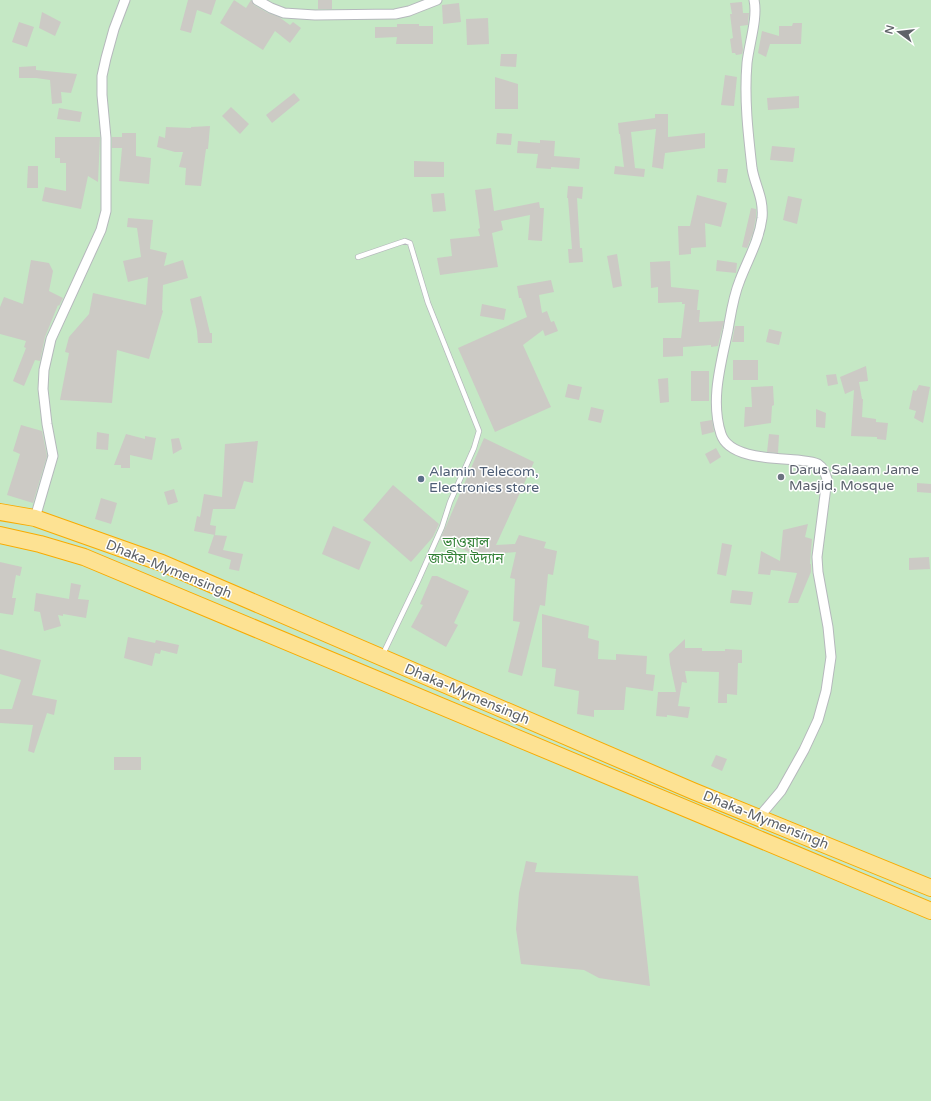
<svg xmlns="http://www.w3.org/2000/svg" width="931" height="1101" viewBox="0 0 931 1101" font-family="'Varela Round','Noto Sans Bengali',sans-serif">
	<rect width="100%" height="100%" fill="#f1efe8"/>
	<rect fill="#c5e8c5" x="0" y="0" width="931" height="1101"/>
	<g fill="#cccac5">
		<path d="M 188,0 L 216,0 L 211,15 L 197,10 L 191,33 L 180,30 Z"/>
		<path d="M 234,0 L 246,8 L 251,0 L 254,5 L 268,13 L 279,17 L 290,25 L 293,22 L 301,28 L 290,43 L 275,31 L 263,50 L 220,23 Z"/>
		<rect x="318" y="0" width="14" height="9"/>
		<path d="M 742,2 L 743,13 L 749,13 L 748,22 L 748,25 L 740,26 L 743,50 L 742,54 L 736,55 L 735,53 L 732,53 L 730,39 L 733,38 L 730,14 L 732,14 L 730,3 Z"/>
		<path d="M 459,3 L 461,22 L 443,24 L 442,5 Z"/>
		<path d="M 42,12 L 61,22 L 55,36 L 39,28 Z"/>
		<path d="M 488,18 L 489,44 L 467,45 L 466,19 Z"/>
		<path d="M 19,22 L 34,27 L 27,47 L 12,42 Z"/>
		<path d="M 793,23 L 802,23 L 801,44 L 770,44 L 766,57 L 758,53 L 762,31 L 779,36 L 779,26 L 792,26 Z"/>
		<path d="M 397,24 L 419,24 L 419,26 L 433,26 L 433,44 L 396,44 L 397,37 L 375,38 L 375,27 L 397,27 Z"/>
		<path d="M 501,54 L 517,54 L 516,67 L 500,66 Z"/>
		<path d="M 36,66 L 36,70 L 77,74 L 71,93 L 61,92 L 62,103 L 52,104 L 50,80 L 36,78 L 19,78 L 19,67 Z"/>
		<path d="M 725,75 L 737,77 L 734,106 L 721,105 Z"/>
		<path d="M 495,77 L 518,84 L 518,109 L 495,109 Z"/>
		<path d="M 294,93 L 300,100 L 272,123 L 266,115 Z"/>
		<path d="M 799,96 L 799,108 L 768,110 L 767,98 Z"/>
		<path d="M 231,107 L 249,124 L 240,134 L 222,116 Z"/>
		<path d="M 59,108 L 82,112 L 80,122 L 57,119 Z"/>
		<path d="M 655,114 L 668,114 L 668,137 L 705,133 L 705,148 L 665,153 L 663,169 L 652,167 L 656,129 L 631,132 L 635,168 L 645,169 L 644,177 L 614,174 L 615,166 L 624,167 L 620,134 L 619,134 L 618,123 L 655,118 Z"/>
		<path d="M 210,126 L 208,149 L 206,149 L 201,186 L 185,185 L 186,168 L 179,167 L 183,152 L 175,152 L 157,147 L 159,136 L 165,138 L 166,127 L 191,128 L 191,127 Z"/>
		<path d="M 122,133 L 136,133 L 136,156 L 151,158 L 149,184 L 119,181 L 122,148 L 112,148 L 112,137 L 122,137 Z"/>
		<path d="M 497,133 L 512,134 L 511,145 L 496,144 Z"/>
		<path d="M 55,137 L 100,137 L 98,182 L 88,176 L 81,209 L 42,201 L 45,187 L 66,191 L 66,163 L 60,163 L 60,158 L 55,158 Z"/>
		<path d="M 540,140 L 555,141 L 554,156 L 580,158 L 579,169 L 551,167 L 551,169 L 536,168 L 538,154 L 517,153 L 518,141 L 540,143 Z"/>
		<path d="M 772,146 L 795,148 L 793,162 L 770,160 Z"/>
		<path d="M 414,161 L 444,162 L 444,177 L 414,177 Z"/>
		<path d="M 28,166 L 38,166 L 38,188 L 27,188 Z"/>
		<path d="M 718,169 L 728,169 L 726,183 L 717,182 Z"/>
		<path d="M 568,186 L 583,187 L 582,199 L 577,198 L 580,248 L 582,248 L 583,262 L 569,263 L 568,249 L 572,249 L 568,198 L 567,198 Z"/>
		<path d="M 491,188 L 494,211 L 539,202 L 540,208 L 544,208 L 542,241 L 528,240 L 530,215 L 501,221 L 503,230 L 492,233 L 498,267 L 440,275 L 437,258 L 452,256 L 450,239 L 480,236 L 478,229 L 480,228 L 475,190 Z"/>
		<path d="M 444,193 L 446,211 L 433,212 L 431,194 Z"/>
		<path d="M 697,195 L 727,203 L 721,227 L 705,223 L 706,247 L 691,248 L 691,254 L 679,255 L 678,226 L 690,226 Z"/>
		<path d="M 788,196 L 802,199 L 797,224 L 783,220 Z"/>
		<path d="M 751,208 L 756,209 L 756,217 L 753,233 L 747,248 L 742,247 Z"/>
		<path d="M 128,218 L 153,220 L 150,249 L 167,253 L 164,266 L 183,260 L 188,278 L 163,285 L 162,310 L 163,311 L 149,359 L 117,350 L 112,403 L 60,400 L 69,353 L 65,352 L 69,337 L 89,314 L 93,293 L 146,305 L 148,277 L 128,282 L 123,261 L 141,257 L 137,228 L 127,227 Z"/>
		<path d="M 617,254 L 622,286 L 613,288 L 607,256 Z"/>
		<path d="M 31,260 L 49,263 L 53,271 L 49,291 L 63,298 L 59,306 L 58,305 L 45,337 L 40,361 L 35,360 L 24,386 L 13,381 L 26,348 L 24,347 L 26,341 L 0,334 L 0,307 L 4,297 L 23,304 Z"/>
		<path d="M 717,260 L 737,263 L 736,273 L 716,271 Z"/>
		<path d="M 670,261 L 671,287 L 699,290 L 697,310 L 700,310 L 699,322 L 724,321 L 718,346 L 711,347 L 711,345 L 683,347 L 683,356 L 663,357 L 663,338 L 681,338 L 685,304 L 682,304 L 682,302 L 658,303 L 658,287 L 651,288 L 650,262 Z"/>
		<path d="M 551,280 L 554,292 L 539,295 L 542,313 L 547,311 L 551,322 L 554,321 L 558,331 L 545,336 L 543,330 L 523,345 L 551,407 L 495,432 L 458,348 L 527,317 L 521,298 L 519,298 L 517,286 Z"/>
		<path d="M 201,296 L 210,333 L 212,333 L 212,343 L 198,343 L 197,331 L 190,299 Z"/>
		<path d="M 482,304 L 506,309 L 504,320 L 480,316 Z"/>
		<path d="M 735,326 L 744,326 L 744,342 L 732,342 Z"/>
		<path d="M 769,329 L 782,332 L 779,345 L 766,342 Z"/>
		<rect x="733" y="360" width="25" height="20"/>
		<path d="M 866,366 L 868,381 L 859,382 L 862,399 L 863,399 L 862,417 L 876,419 L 876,422 L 888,423 L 886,440 L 877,439 L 877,437 L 851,436 L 854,390 L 845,394 L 840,377 Z"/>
		<rect x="691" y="371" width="18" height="30"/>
		<path d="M 836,374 L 838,384 L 828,386 L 826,375 Z"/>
		<path d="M 668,378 L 669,402 L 660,403 L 658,379 Z"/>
		<path d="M 568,384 L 582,387 L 579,400 L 565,397 Z"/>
		<path d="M 919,385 L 930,387 L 923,423 L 914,418 L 916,411 L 909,409 L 913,390 L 916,391 Z"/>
		<path d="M 773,386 L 774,405 L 772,406 L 771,423 L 744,427 L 745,407 L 752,407 L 751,387 Z"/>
		<path d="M 591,407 L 604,410 L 601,423 L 588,420 Z"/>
		<path d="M 816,409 L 826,413 L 825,428 L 816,427 Z"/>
		<path d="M 712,420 L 714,432 L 702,435 L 700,422 Z"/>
		<path d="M 21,425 L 42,431 L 47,456 L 33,503 L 7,495 L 20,454 L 13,451 Z"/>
		<path d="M 97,432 L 109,434 L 108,450 L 96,449 Z"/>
		<path d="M 126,434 L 145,439 L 145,436 L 156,438 L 152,460 L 130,455 L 130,468 L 121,468 L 121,465 L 114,465 Z"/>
		<path d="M 769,434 L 779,435 L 778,453 L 767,452 Z"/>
		<path d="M 179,438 L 182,449 L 173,454 L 171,439 Z"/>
		<path d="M 484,438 L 534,462 L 496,545 L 515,544 L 519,535 L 546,542 L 544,548 L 557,551 L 553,575 L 548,574 L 545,606 L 540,605 L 522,676 L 508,672 L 520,622 L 513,621 L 515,579 L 510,578 L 516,552 L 492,554 L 489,560 L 440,540 Z"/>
		<path d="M 258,441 L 253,483 L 244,481 L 235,509 L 213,509 L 210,525 L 216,526 L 215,535 L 194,531 L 197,516 L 200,517 L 204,494 L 222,497 L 225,444 Z"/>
		<path d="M 716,448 L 721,457 L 710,464 L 705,454 Z"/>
		<path d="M 917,483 L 931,484 L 931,493 L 917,492 Z"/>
		<path d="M 393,485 L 439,524 L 433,537 L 411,562 L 363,520 Z"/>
		<path d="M 174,489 L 178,502 L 168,505 L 164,492 Z"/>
		<path d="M 101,498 L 117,503 L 111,524 L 95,519 Z"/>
		<path d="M 808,524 L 805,537 L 812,539 L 810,564 L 811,564 L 811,572 L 798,603 L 788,603 L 797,573 L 771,570 L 770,575 L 758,574 L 761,551 L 780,561 L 783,530 Z"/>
		<path d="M 333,526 L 371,542 L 359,570 L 322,554 Z"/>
		<path d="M 214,535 L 227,536 L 223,550 L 243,554 L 239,571 L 229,569 L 231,560 L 208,553 Z"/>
		<path d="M 722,543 L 732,545 L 726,576 L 717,574 Z"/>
		<path d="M 929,557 L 930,569 L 909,570 L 909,558 Z"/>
		<path d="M 0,562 L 22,567 L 20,576 L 16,575 L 12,598 L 16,598 L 13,615 L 0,613 Z"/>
		<path d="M 432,576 L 437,576 L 469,591 L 454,623 L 458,625 L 446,647 L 411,627 L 423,605 L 420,604 Z"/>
		<path d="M 71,583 L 81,585 L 78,599 L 89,600 L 86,618 L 63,614 L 63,616 L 58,615 L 61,626 L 44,631 L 40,612 L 34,611 L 36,593 L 69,599 Z"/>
		<path d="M 732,590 L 753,592 L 751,605 L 730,603 Z"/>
		<path d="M 542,614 L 589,626 L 588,638 L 599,641 L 598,659 L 616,660 L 616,654 L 647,656 L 646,674 L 655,675 L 653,691 L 626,687 L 624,710 L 594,710 L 594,717 L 577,714 L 579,691 L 554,686 L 556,669 L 542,667 Z"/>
		<path d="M 128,637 L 155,643 L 156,640 L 179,645 L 177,654 L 161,650 L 160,654 L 155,653 L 152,666 L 124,658 Z"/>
		<path d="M 685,639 L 685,648 L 702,648 L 702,651 L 725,651 L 725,649 L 742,650 L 742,663 L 738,663 L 737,695 L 727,694 L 727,703 L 718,703 L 719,672 L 685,671 L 687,683 L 682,682 L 678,706 L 690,707 L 688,718 L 667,715 L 667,717 L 656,716 L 658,692 L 676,692 L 670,664 L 669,654 Z"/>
		<path d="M 0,649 L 41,660 L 32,695 L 57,700 L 54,715 L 47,713 L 34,753 L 28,751 L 33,725 L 0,723 L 0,709 L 12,709 L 21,680 L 0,674 Z"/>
		<path d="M 716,755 L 727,759 L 722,771 L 711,766 Z"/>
		<rect x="114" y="757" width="27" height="13"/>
		<path d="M 526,861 L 537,863 L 535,872 L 638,876 L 650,986 L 599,978 L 584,970 L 521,964 L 516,929 L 519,893 Z"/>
	</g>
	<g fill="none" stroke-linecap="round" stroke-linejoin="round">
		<g stroke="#b5b8bc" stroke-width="6">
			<path id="lane" d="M 358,257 L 399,243 L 405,241 L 410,243 L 428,303 L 479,431 L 474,448 L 450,502 L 442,527 L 418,581 L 383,654"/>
		</g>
		<g stroke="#b5b8bc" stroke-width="11">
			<g id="street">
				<path d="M 257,0 L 271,8 L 284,13 L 315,15 L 395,14 L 409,11 L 437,0"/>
				<path d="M 754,0 C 758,18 749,44 747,63 C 744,98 748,133 752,168 C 755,186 764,198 762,218 C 759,241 748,259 740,280 C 733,297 731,313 728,330 C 721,364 710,400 721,434 C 729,459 776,458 797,460 C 804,461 812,461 818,464 C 824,468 825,473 827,479 L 817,557 L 818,572 L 828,627 L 831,657 L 826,691 L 818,720 L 804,750 L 781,791 L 759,817"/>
				<path d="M 35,518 L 53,456 L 47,424 L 43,389 L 44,370 L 51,339 L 101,230 L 106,211 L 106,138 L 102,95 L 102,76 L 106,58 L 114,29 L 125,0"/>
			</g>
		</g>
		<g stroke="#f9ab00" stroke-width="18">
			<g id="highway">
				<path d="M 0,512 L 35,518 L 162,563 L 693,791 L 931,888"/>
				<path d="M 0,535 L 40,544 L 84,557 L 931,911"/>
			</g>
		</g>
		<use href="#lane" stroke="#fff" stroke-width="4.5"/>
		<use href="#street" stroke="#fff" stroke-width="9"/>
		<use href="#highway" stroke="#fde293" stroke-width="16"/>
	</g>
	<circle fill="#6b7280" stroke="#fff" stroke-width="1.5" cx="781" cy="477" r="4"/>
	<circle fill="#5c6f8a" stroke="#fff" stroke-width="1.5" cx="421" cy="479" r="4"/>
	<g text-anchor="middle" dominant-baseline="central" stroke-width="3" stroke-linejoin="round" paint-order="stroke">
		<g font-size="14" fill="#5b616d" stroke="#fff" text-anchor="start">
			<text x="789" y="469">Darus Salaam Jame<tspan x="789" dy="16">Masjid, Mosque</tspan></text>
		</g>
		<g font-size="14" fill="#4e5e75" stroke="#fff" text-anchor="start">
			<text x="429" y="471">Alamin Telecom,<tspan x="429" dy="16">Electronics store</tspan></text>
		</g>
		<g font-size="14" fill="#348238" stroke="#fff">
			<text x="466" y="542">ভাওয়াল<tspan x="466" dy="16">জাতীয় উদ্যান</tspan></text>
		</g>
		<g font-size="14" fill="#5f6368" stroke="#fff">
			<text transform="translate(169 569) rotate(22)">Dhaka-Mymensingh</text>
			<text transform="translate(467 694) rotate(23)">Dhaka-Mymensingh</text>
			<text transform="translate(766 820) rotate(22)">Dhaka-Mymensingh</text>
		</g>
	</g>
	<g transform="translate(899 32) rotate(285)" stroke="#ffffff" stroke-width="3" paint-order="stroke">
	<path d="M0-3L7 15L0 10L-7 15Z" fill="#5f6368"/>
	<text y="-6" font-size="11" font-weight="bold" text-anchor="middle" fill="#5f6368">N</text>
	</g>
</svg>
